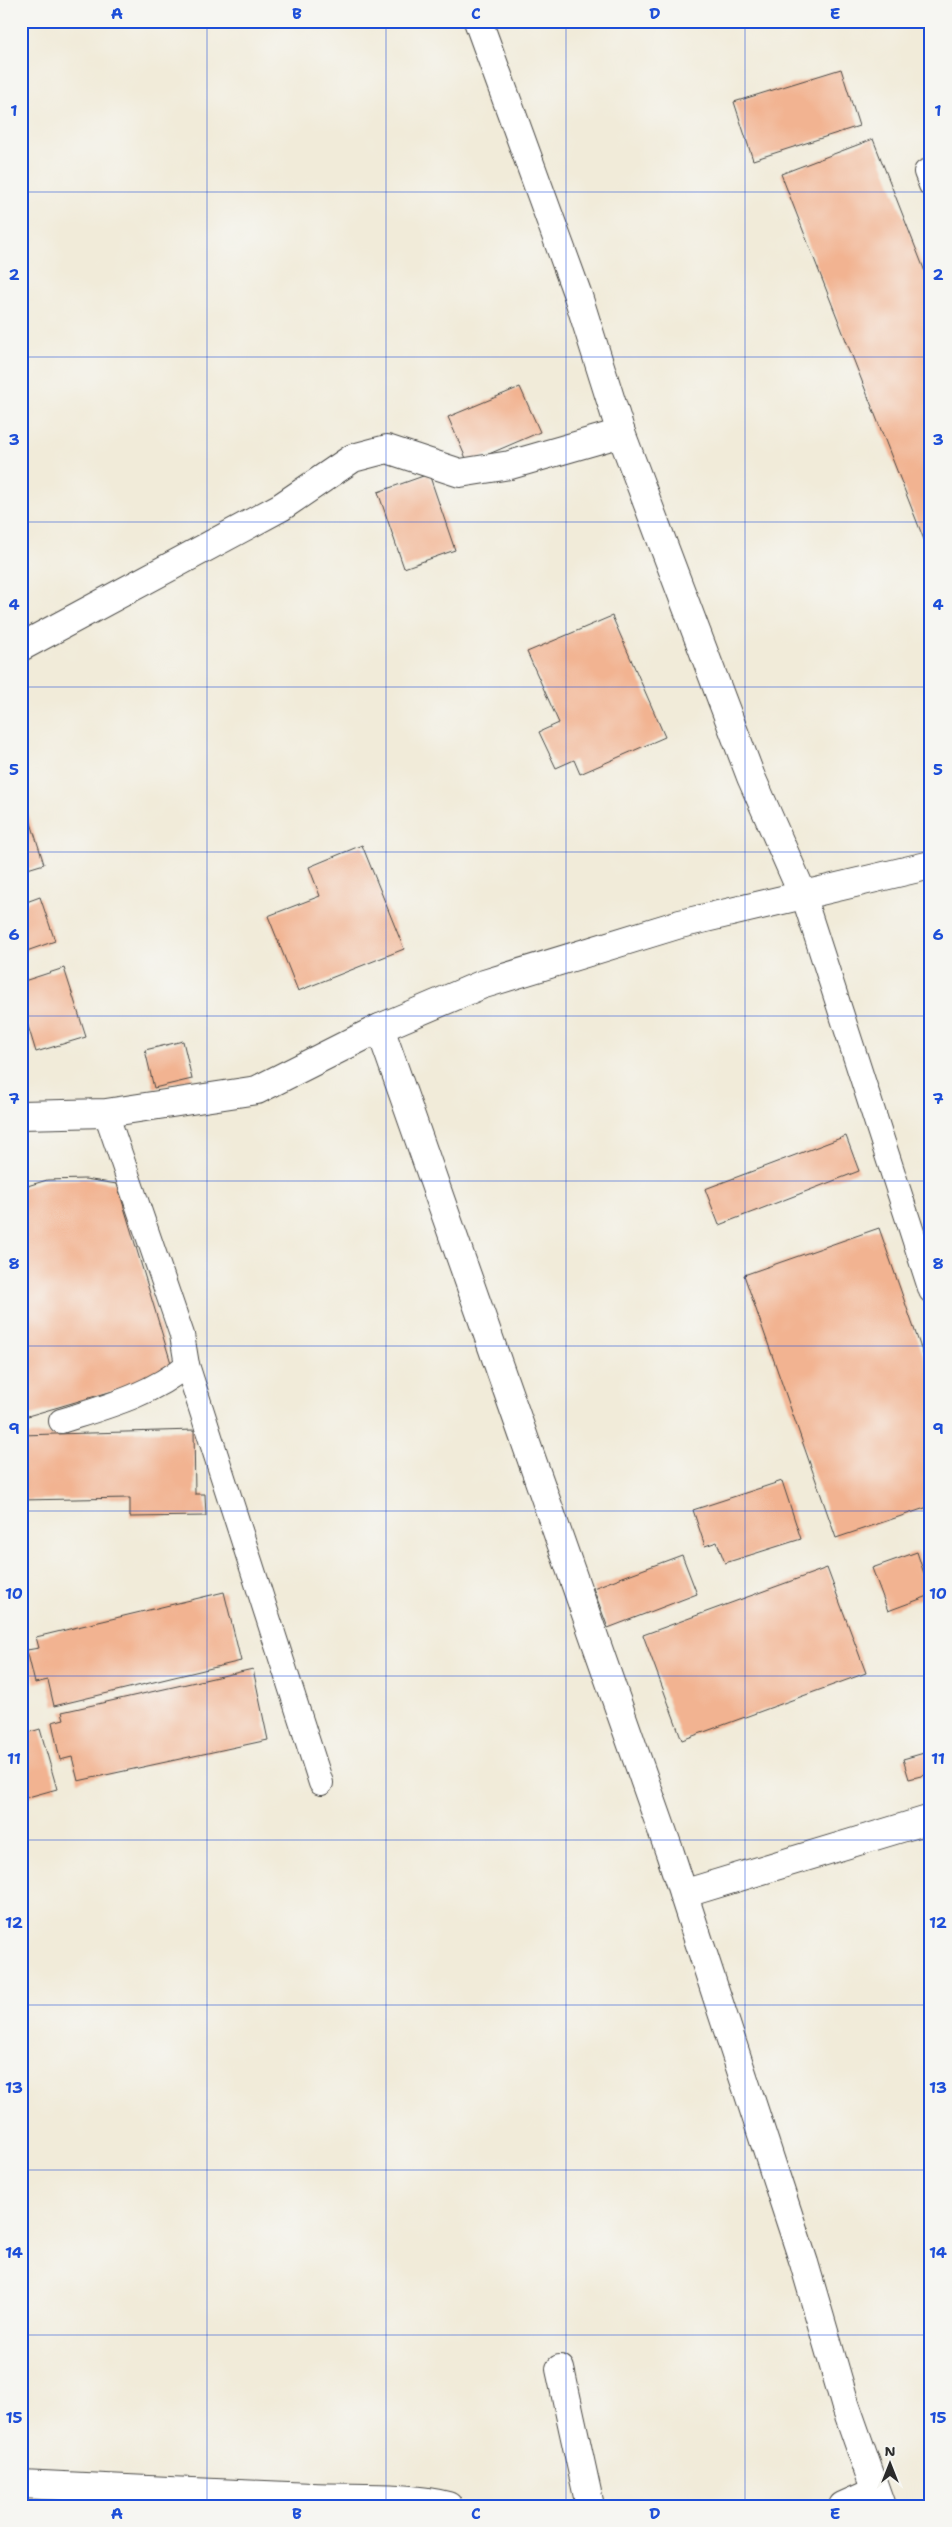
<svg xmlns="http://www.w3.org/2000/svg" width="952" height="2527" viewBox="0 0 952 2527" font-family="'Shantell Sans',sans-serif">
	<rect width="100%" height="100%" fill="#f6f6f2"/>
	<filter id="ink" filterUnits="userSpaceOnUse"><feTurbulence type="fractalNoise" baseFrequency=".02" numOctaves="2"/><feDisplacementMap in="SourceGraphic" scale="10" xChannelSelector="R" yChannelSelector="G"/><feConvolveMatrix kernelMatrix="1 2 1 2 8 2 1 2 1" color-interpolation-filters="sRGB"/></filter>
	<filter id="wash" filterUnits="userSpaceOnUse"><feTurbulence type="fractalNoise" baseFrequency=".0096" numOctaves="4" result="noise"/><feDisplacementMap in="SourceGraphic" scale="20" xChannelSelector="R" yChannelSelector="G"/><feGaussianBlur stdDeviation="1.12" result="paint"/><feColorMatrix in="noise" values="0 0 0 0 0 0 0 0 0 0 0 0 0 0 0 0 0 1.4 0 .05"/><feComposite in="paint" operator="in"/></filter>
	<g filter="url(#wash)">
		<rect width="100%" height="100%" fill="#f1ebd9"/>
		<g id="blocks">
			<g fill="#f2b391">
				<path d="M 841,69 L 859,126 L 753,160 L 734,102 Z"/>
				<path d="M 873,139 L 931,287 L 931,549 L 928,550 L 781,174 Z"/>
				<path d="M 520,387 L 540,432 L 468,463 L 448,417 Z"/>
				<path d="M 429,474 L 455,550 L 404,568 L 378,492 Z"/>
				<path d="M 612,616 L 665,737 L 580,774 L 574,760 L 556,768 L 539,732 L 559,723 L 527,652 Z"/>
				<path d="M 26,807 L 44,864 L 21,871 L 21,808 Z"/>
				<path d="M 362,845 L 404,949 L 298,991 L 268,916 L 320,896 L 309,867 Z"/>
				<path d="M 40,897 L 55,941 L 21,953 L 21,904 Z"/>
				<path d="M 64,968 L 86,1037 L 36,1052 L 21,1003 L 21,982 Z"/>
				<path d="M 183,1041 L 192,1079 L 154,1088 L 145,1050 Z"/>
				<path d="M 846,1136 L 859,1171 L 719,1225 L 705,1189 Z"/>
				<path d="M 85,1179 L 117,1184 L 174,1373 L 21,1418 L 21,1188 L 47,1180 Z"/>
				<path d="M 879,1228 L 931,1377 L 931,1506 L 836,1538 L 744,1275 Z"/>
				<path d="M 194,1430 L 195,1494 L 205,1494 L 206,1516 L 130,1517 L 130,1498 L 21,1500 L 21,1435 Z"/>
				<path d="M 782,1481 L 801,1539 L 725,1563 L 717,1542 L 705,1546 L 693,1510 Z"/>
				<path d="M 917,1552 L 931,1595 L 888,1611 L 872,1568 Z"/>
				<path d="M 682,1555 L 697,1594 L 608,1628 L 593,1588 Z"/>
				<path d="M 827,1568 L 866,1673 L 682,1740 L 643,1635 Z"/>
				<path d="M 224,1592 L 241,1661 L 54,1706 L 48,1680 L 35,1683 L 27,1650 L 39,1648 L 36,1637 Z"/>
				<path d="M 253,1669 L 268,1740 L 78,1781 L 72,1757 L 60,1760 L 52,1722 L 64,1719 L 62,1712 Z"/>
				<path d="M 21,1697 L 29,1726 L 21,1728 Z"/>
				<path d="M 40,1729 L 57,1789 L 21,1799 L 21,1735 Z"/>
				<path d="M 931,1751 L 931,1778 L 929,1774 L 909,1779 L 903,1759 Z"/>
			</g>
		</g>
	</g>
	<g filter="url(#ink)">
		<use href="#blocks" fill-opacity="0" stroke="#494845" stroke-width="1"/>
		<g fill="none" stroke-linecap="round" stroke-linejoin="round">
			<g stroke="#494845" stroke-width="26">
				<g id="lane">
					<path d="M 926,172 L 931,185"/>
					<path d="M 803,895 L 931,1291"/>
					<path d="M 187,1365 L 321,1783"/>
					<path d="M 61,1421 C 105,1407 151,1395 187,1365 L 182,1335 L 106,1113"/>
				</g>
			</g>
			<g stroke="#494845" stroke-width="30">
				<g id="street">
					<path d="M 478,21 L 577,293 L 621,433 L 751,777 L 803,895"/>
					<path d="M 21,647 L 281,507 L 353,458 L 387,449 L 460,473 L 510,465 L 621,433"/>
					<path d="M 380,1028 L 670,1853 L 804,2263 L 845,2404 L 881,2506"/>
					<path d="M 683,1894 L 931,1819"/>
					<path d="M 560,2369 L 590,2506"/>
					<path d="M 21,2484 C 118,2489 214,2493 311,2497 C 357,2499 403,2495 448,2506"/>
					<path d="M 843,2506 L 874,2492"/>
				</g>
			</g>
			<g stroke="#494845" stroke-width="30">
				<path id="secondary" d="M 21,1115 L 106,1113 L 257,1090 L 380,1028 L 481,985 L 680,924 L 931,865"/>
			</g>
			<use href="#lane" stroke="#fff" stroke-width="24"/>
			<use href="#street" stroke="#fff" stroke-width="28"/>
			<use href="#secondary" stroke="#fff" stroke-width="28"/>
		</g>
	</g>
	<path fill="none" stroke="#1d4ed8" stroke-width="1" stroke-opacity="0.55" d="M 207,21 L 207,2506M 386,21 L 386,2506M 566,21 L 566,2506M 745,21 L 745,2506M 21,192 L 931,192M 21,357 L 931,357M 21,522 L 931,522M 21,687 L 931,687M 21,852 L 931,852M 21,1016 L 931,1016M 21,1181 L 931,1181M 21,1346 L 931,1346M 21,1511 L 931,1511M 21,1676 L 931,1676M 21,1840 L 931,1840M 21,2005 L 931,2005M 21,2170 L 931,2170M 21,2335 L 931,2335"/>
	<rect width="952" height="2527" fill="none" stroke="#f6f6f2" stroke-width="55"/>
	<g transform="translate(890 2464)" stroke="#f6f6f2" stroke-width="4" paint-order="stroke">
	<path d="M0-4L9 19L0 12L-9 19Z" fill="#2b2b2b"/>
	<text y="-8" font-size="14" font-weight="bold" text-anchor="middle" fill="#2b2b2b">N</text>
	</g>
	<rect x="28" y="28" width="896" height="2472" fill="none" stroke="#1d4ed8" stroke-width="2"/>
	<g font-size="16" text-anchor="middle" font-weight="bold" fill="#1d4ed8">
		<text x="117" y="19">A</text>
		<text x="297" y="19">B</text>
		<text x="476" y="19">C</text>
		<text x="655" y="19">D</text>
		<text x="835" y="19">E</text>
		<text x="14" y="116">1</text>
		<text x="938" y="116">1</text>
		<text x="14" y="280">2</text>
		<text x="938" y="280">2</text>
		<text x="14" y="445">3</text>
		<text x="938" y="445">3</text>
		<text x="14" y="610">4</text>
		<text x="938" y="610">4</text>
		<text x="14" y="775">5</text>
		<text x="938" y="775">5</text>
		<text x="14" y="940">6</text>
		<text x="938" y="940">6</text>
		<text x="14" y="1104">7</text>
		<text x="938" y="1104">7</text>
		<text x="14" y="1269">8</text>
		<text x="938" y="1269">8</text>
		<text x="14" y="1434">9</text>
		<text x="938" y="1434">9</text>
		<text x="14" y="1599">10</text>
		<text x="938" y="1599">10</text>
		<text x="14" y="1764">11</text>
		<text x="938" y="1764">11</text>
		<text x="14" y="1928">12</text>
		<text x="938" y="1928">12</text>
		<text x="14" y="2093">13</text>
		<text x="938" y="2093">13</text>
		<text x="14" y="2258">14</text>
		<text x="938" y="2258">14</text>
		<text x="14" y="2423">15</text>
		<text x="938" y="2423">15</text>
		<text x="117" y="2519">A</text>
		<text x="297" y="2519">B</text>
		<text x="476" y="2519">C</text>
		<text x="655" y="2519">D</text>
		<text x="835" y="2519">E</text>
	</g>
</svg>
